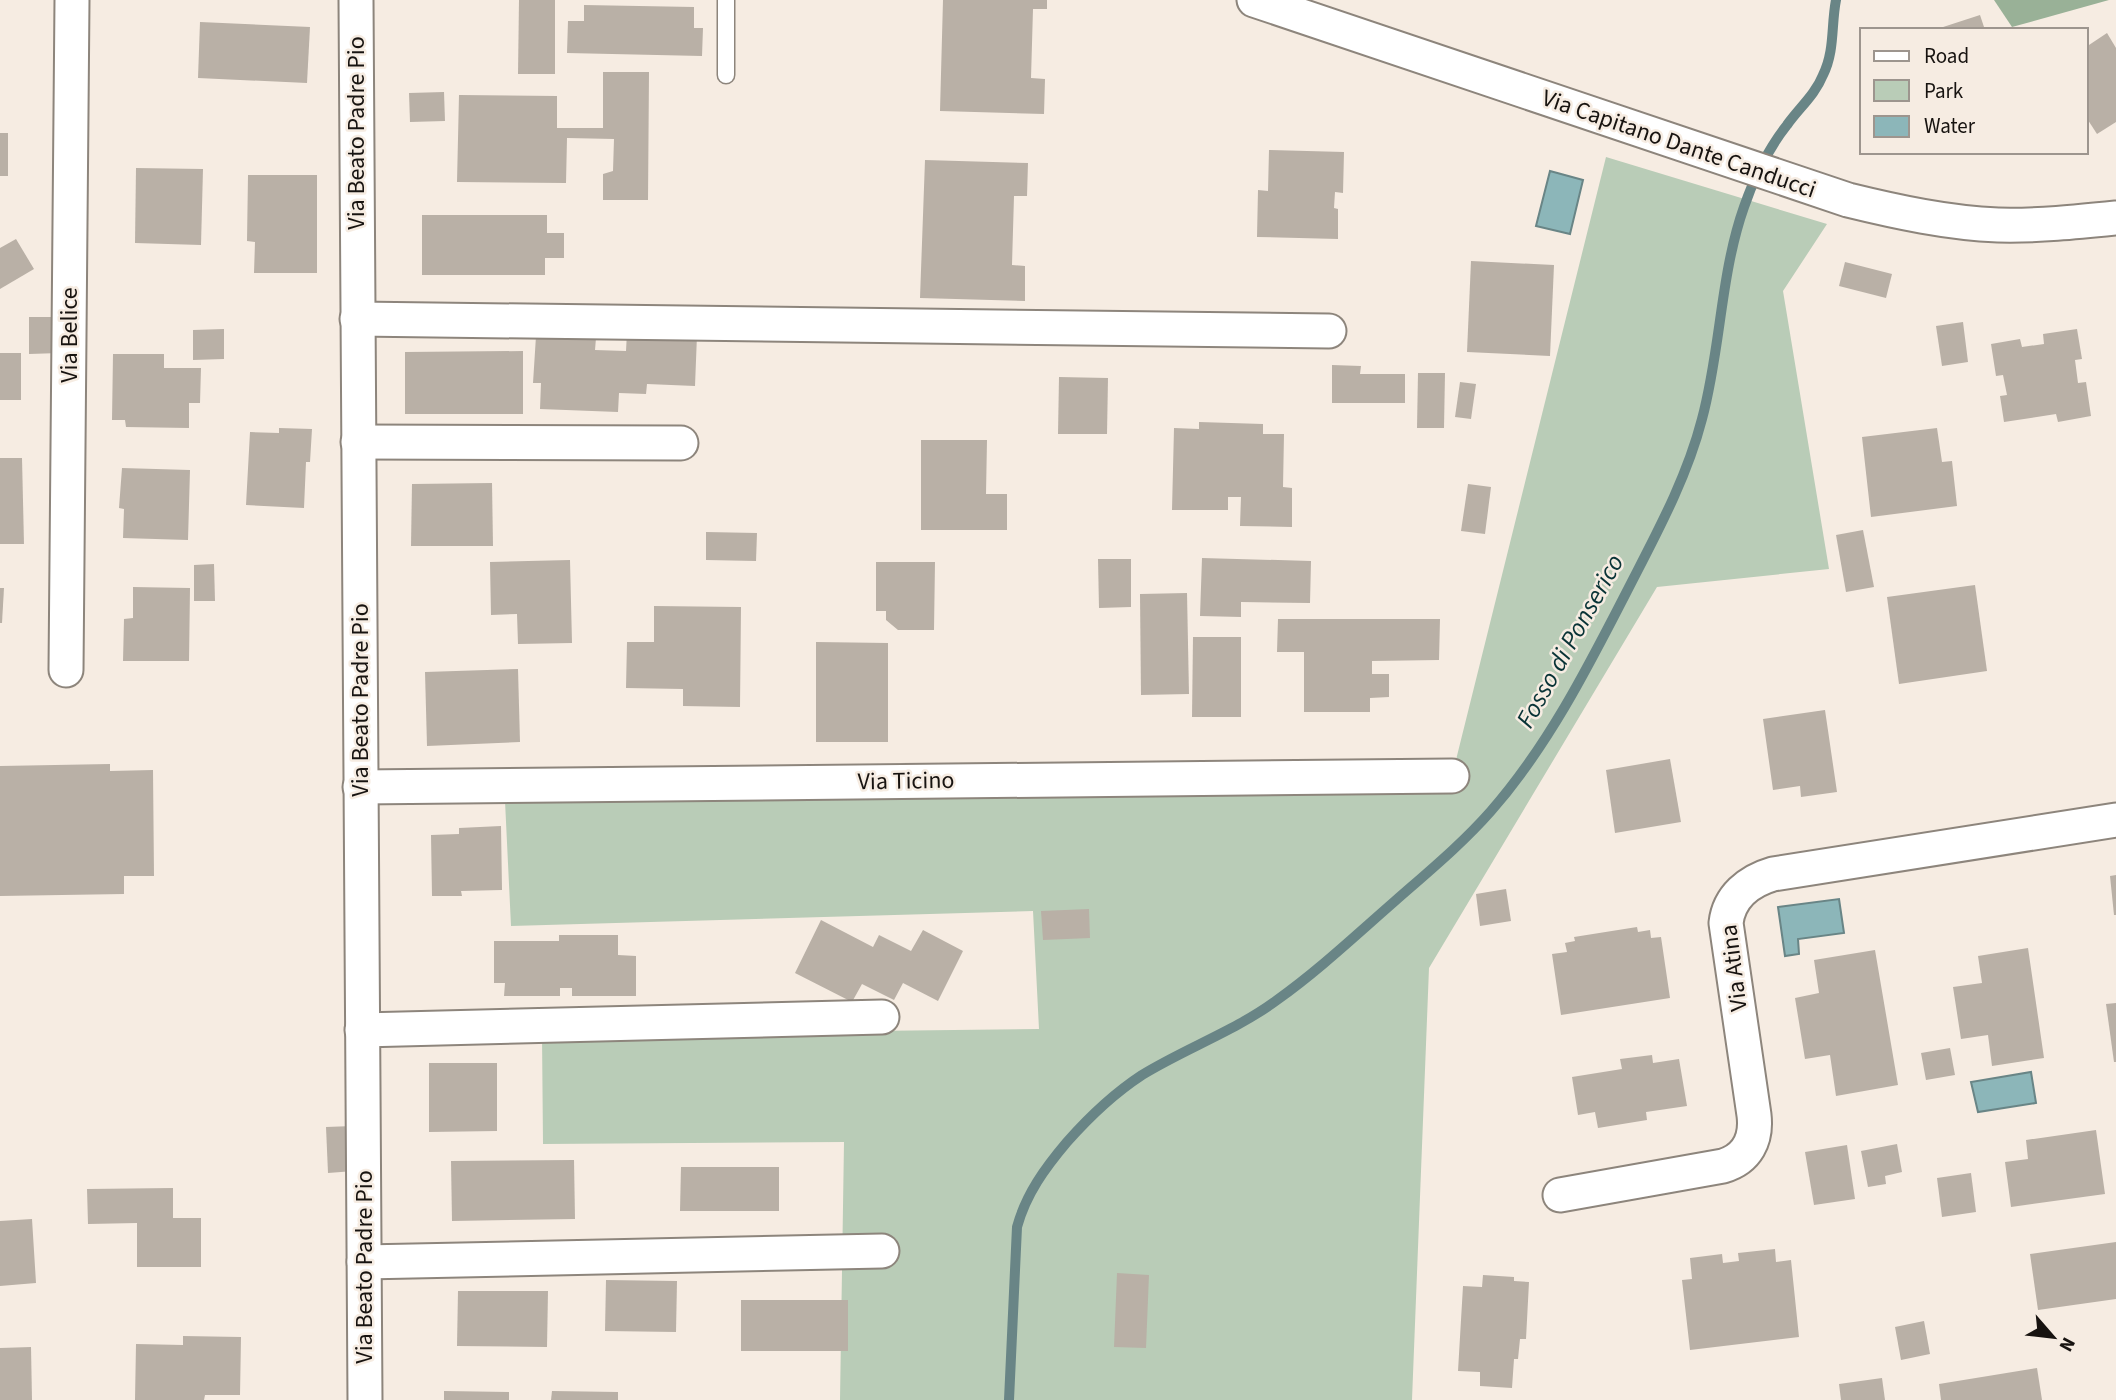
<svg xmlns="http://www.w3.org/2000/svg" width="2116" height="1400" viewBox="0 0 2116 1400" font-family="'Source Sans 3',sans-serif">
	<rect width="100%" height="100%" fill="#f6ece2"/>
	<path fill="#b9ccb7" d="M 1606,157 L 1827,224 L 1783,291 L 1829,569 L 1657,587 L 1429,968 L 1412,1400 L 840,1400 L 844,1142 L 543,1144 L 542,1035 L 1039,1029 L 1033,911 L 511,926 L 505,801 L 1448,792 Z"/>
	<path fill="#99b197" d="M 1994,0 L 2109,0 L 2012,27 Z"/>
	<g fill="#8cb6b9" stroke="#698586" stroke-width="2">
		<path d="M 1550,171 L 1583,180 L 1570,234 L 1536,226 Z"/>
		<path d="M 1839,899 L 1844,933 L 1798,939 L 1799,954 L 1785,956 L 1778,907 Z"/>
		<path d="M 2031,1072 L 2036,1103 L 1978,1112 L 1971,1082 Z"/>
	</g>
	<g fill="none" stroke-linecap="round" stroke-linejoin="round">
		<path stroke="#698586" stroke-width="10" d="M 1009,1400 L 1017,1227 C 1026,1194 1045,1168 1067,1142 C 1090,1116 1113,1094 1142,1075 C 1186,1048 1235,1031 1277,1000 C 1319,970 1356,935 1395,901 C 1428,872 1462,844 1491,811 C 1547,747 1586,671 1625,595 C 1654,538 1686,481 1702,419 C 1721,349 1720,275 1744,207 C 1754,178 1768,149 1787,125 C 1799,108 1815,95 1823,75 C 1835,51 1831,25 1836,0"/>
	</g>
	<g fill="#b9b0a6">
		<path d="M 519,0 L 555,0 L 555,74 L 518,74 Z"/>
		<path d="M 943,0 L 1047,0 L 1047,9 L 1033,9 L 1031,78 L 1045,79 L 1044,114 L 940,111 Z"/>
		<path d="M 584,5 L 694,7 L 694,28 L 703,28 L 702,56 L 567,53 L 568,21 L 584,21 Z"/>
		<path d="M 1980,15 L 1985,30 L 1937,30 L 1937,29 Z"/>
		<path d="M 200,22 L 310,27 L 307,83 L 198,78 Z"/>
		<path d="M 2107,33 L 2116,48 L 2116,122 L 2097,134 L 2086,117 L 2086,47 Z"/>
		<path d="M 603,72 L 649,72 L 648,200 L 603,200 L 603,174 L 613,171 L 614,139 L 567,138 L 566,183 L 457,182 L 459,95 L 557,96 L 557,128 L 603,128 Z"/>
		<path d="M 444,92 L 445,121 L 410,122 L 409,93 Z"/>
		<rect x="0" y="133" width="8" height="43"/>
		<path d="M 1269,150 L 1344,152 L 1343,193 L 1335,192 L 1334,208 L 1338,209 L 1338,239 L 1257,237 L 1258,190 L 1268,191 Z"/>
		<path d="M 925,160 L 1028,163 L 1027,196 L 1014,196 L 1012,265 L 1025,266 L 1025,301 L 920,298 Z"/>
		<path d="M 136,168 L 203,169 L 201,245 L 135,243 Z"/>
		<path d="M 248,175 L 317,175 L 317,273 L 254,273 L 255,242 L 247,241 Z"/>
		<path d="M 422,215 L 547,215 L 547,233 L 564,233 L 564,258 L 545,258 L 545,275 L 422,275 Z"/>
		<path d="M 16,239 L 34,269 L 0,289 L 0,248 Z"/>
		<path d="M 1471,261 L 1554,265 L 1550,356 L 1467,352 Z"/>
		<path d="M 1845,262 L 1892,274 L 1886,298 L 1839,286 Z"/>
		<path d="M 29,317 L 60,317 L 60,353 L 29,354 Z"/>
		<path d="M 1963,322 L 1968,362 L 1942,366 L 1936,326 Z"/>
		<path d="M 224,329 L 224,359 L 193,360 L 193,330 Z"/>
		<path d="M 2077,329 L 2082,359 L 2075,360 L 2078,383 L 2086,382 L 2091,416 L 2058,422 L 2056,414 L 2004,422 L 2000,396 L 2007,395 L 2003,375 L 1996,376 L 1991,344 L 2020,339 L 2022,347 L 2044,344 L 2043,334 Z"/>
		<path d="M 627,332 L 697,335 L 695,386 L 647,384 L 646,394 L 619,393 L 618,412 L 540,409 L 541,383 L 533,383 L 536,336 L 596,338 L 595,350 L 626,351 Z"/>
		<path d="M 523,351 L 523,414 L 405,414 L 405,352 Z"/>
		<rect x="0" y="353" width="21" height="47"/>
		<path d="M 113,354 L 164,354 L 164,368 L 201,368 L 200,403 L 189,403 L 189,428 L 126,427 L 125,420 L 112,420 Z"/>
		<path d="M 1332,365 L 1361,366 L 1360,374 L 1405,374 L 1405,403 L 1332,403 Z"/>
		<path d="M 1418,373 L 1445,373 L 1444,428 L 1417,428 Z"/>
		<path d="M 1059,377 L 1108,378 L 1107,434 L 1058,434 Z"/>
		<path d="M 1460,382 L 1476,384 L 1471,419 L 1455,417 Z"/>
		<path d="M 1199,422 L 1263,424 L 1263,434 L 1284,434 L 1283,487 L 1292,488 L 1292,527 L 1240,526 L 1241,497 L 1228,497 L 1228,510 L 1172,510 L 1174,428 L 1199,429 Z"/>
		<path d="M 279,428 L 312,429 L 310,462 L 306,462 L 304,508 L 246,505 L 250,432 L 279,433 Z"/>
		<path d="M 1937,428 L 1942,462 L 1952,461 L 1957,506 L 1871,517 L 1862,437 Z"/>
		<path d="M 921,440 L 987,440 L 986,494 L 1007,494 L 1007,530 L 921,530 Z"/>
		<path d="M 0,458 L 22,458 L 24,544 L 0,544 Z"/>
		<path d="M 122,468 L 190,470 L 188,540 L 123,538 L 124,509 L 119,508 Z"/>
		<path d="M 492,483 L 493,546 L 411,546 L 412,484 Z"/>
		<path d="M 1468,484 L 1491,487 L 1485,534 L 1461,531 Z"/>
		<path d="M 1863,530 L 1874,587 L 1846,592 L 1836,535 Z"/>
		<path d="M 706,532 L 757,533 L 756,561 L 706,560 Z"/>
		<path d="M 1202,558 L 1311,561 L 1310,603 L 1241,602 L 1241,617 L 1200,616 Z"/>
		<path d="M 1098,559 L 1131,559 L 1131,607 L 1099,608 Z"/>
		<path d="M 570,560 L 572,643 L 518,644 L 517,614 L 491,615 L 490,562 Z"/>
		<path d="M 876,562 L 935,562 L 934,630 L 898,630 L 886,620 L 886,611 L 876,611 Z"/>
		<path d="M 214,564 L 215,601 L 194,601 L 194,565 Z"/>
		<path d="M 1975,585 L 1987,671 L 1899,684 L 1887,597 Z"/>
		<path d="M 133,587 L 190,588 L 189,661 L 123,661 L 124,619 L 133,618 Z"/>
		<path d="M 0,588 L 4,588 L 2,623 L 0,623 Z"/>
		<path d="M 1187,593 L 1189,694 L 1141,695 L 1140,594 Z"/>
		<path d="M 654,606 L 741,607 L 740,707 L 683,706 L 683,689 L 626,688 L 627,642 L 654,642 Z"/>
		<path d="M 1278,619 L 1440,619 L 1439,660 L 1372,661 L 1372,674 L 1389,674 L 1389,697 L 1370,698 L 1370,712 L 1304,712 L 1304,652 L 1277,652 Z"/>
		<path d="M 1193,637 L 1241,637 L 1241,717 L 1192,717 Z"/>
		<path d="M 816,642 L 888,643 L 888,742 L 816,742 Z"/>
		<path d="M 518,669 L 520,742 L 427,746 L 425,672 Z"/>
		<path d="M 1825,710 L 1837,792 L 1801,797 L 1800,786 L 1773,790 L 1763,719 Z"/>
		<path d="M 1670,759 L 1681,822 L 1615,833 L 1606,770 Z"/>
		<path d="M 110,764 L 110,771 L 153,770 L 154,876 L 124,876 L 124,894 L 0,896 L 0,766 Z"/>
		<path d="M 501,826 L 502,890 L 461,891 L 462,896 L 432,896 L 431,835 L 459,834 L 459,828 Z"/>
		<path d="M 2116,875 L 2116,915 L 2114,915 L 2110,876 Z"/>
		<path d="M 1506,889 L 1511,921 L 1480,926 L 1476,894 Z"/>
		<path d="M 1089,909 L 1090,938 L 1043,940 L 1041,911 Z"/>
		<path d="M 821,920 L 873,947 L 879,935 L 911,951 L 923,930 L 963,951 L 938,1001 L 903,983 L 894,1000 L 862,984 L 852,1002 L 795,973 Z"/>
		<path d="M 1637,927 L 1638,932 L 1650,930 L 1651,938 L 1661,937 L 1670,998 L 1561,1015 L 1552,954 L 1567,952 L 1565,943 L 1575,941 L 1574,937 Z"/>
		<path d="M 559,935 L 618,935 L 618,955 L 636,956 L 636,996 L 572,996 L 572,988 L 560,988 L 560,996 L 504,996 L 505,983 L 494,983 L 494,941 L 559,941 Z"/>
		<path d="M 2028,948 L 2044,1058 L 1992,1066 L 1988,1035 L 1961,1039 L 1953,987 L 1982,983 L 1978,956 Z"/>
		<path d="M 1875,950 L 1898,1085 L 1836,1096 L 1830,1055 L 1805,1059 L 1795,998 L 1819,993 L 1814,960 Z"/>
		<path d="M 2116,1003 L 2116,1062 L 2114,1062 L 2106,1004 Z"/>
		<path d="M 1950,1048 L 1955,1075 L 1926,1080 L 1921,1053 Z"/>
		<path d="M 1652,1055 L 1653,1063 L 1679,1059 L 1687,1106 L 1646,1112 L 1647,1120 L 1598,1128 L 1595,1112 L 1578,1115 L 1572,1077 L 1622,1069 L 1620,1059 Z"/>
		<path d="M 429,1063 L 497,1063 L 497,1131 L 429,1132 Z"/>
		<path d="M 353,1126 L 354,1171 L 328,1173 L 326,1127 Z"/>
		<path d="M 2096,1130 L 2105,1194 L 2011,1207 L 2005,1162 L 2028,1159 L 2026,1140 Z"/>
		<path d="M 1897,1144 L 1902,1172 L 1885,1176 L 1886,1184 L 1868,1187 L 1861,1151 Z"/>
		<path d="M 1847,1145 L 1855,1199 L 1814,1205 L 1805,1152 Z"/>
		<path d="M 574,1160 L 575,1219 L 452,1221 L 451,1161 Z"/>
		<path d="M 681,1167 L 779,1167 L 779,1211 L 680,1211 Z"/>
		<path d="M 1971,1173 L 1976,1212 L 1942,1217 L 1937,1178 Z"/>
		<path d="M 173,1188 L 173,1218 L 201,1218 L 201,1267 L 137,1267 L 137,1223 L 88,1224 L 87,1189 Z"/>
		<path d="M 32,1219 L 36,1283 L 0,1286 L 0,1221 Z"/>
		<path d="M 2116,1242 L 2116,1299 L 2038,1310 L 2030,1254 Z"/>
		<path d="M 1775,1249 L 1776,1262 L 1791,1260 L 1799,1337 L 1690,1350 L 1682,1280 L 1692,1279 L 1690,1258 L 1722,1254 L 1723,1263 L 1739,1261 L 1738,1253 Z"/>
		<path d="M 1117,1273 L 1149,1275 L 1146,1348 L 1114,1347 Z"/>
		<path d="M 1483,1275 L 1514,1277 L 1514,1281 L 1529,1282 L 1526,1339 L 1520,1339 L 1518,1359 L 1514,1359 L 1512,1388 L 1480,1386 L 1480,1372 L 1458,1371 L 1463,1286 L 1482,1287 Z"/>
		<path d="M 606,1280 L 677,1281 L 676,1332 L 605,1331 Z"/>
		<path d="M 458,1291 L 548,1291 L 547,1347 L 457,1346 Z"/>
		<rect x="741" y="1300" width="107" height="51"/>
		<path d="M 1924,1321 L 1930,1354 L 1901,1360 L 1895,1327 Z"/>
		<path d="M 183,1336 L 241,1337 L 240,1395 L 205,1395 L 204,1400 L 135,1400 L 136,1344 L 183,1345 Z"/>
		<path d="M 31,1347 L 32,1400 L 0,1400 L 0,1348 Z"/>
		<path d="M 2037,1368 L 2042,1400 L 1941,1400 L 1939,1384 Z"/>
		<path d="M 1882,1378 L 1885,1400 L 1841,1400 L 1839,1384 Z"/>
		<path d="M 444,1391 L 509,1392 L 509,1400 L 444,1400 Z"/>
		<path d="M 552,1391 L 618,1392 L 618,1400 L 551,1400 Z"/>
	</g>
	<g fill="none" stroke-linecap="round" stroke-linejoin="round">
		<g stroke="#8d857c" stroke-width="19">
			<path id="service" d="M 726,75 L 726,0"/>
		</g>
		<g stroke="#8d857c" stroke-width="37">
			<g id="minor">
				<path d="M 356,0 L 365,1400"/>
				<path d="M 1254,0 L 1848,200 C 1897,212 1948,223 1998,225 C 2037,226 2077,222 2116,218"/>
				<path d="M 357,319 L 1329,331"/>
				<path d="M 358,442 L 681,443"/>
				<path d="M 66,670 L 72,0"/>
				<path d="M 360,787 L 1452,776"/>
				<path d="M 362,1030 L 882,1017"/>
				<path d="M 1560,1195 L 1723,1166 C 1747,1159 1757,1140 1754,1115 L 1726,923 C 1729,897 1749,881 1773,874 L 2116,820"/>
				<path d="M 364,1262 L 882,1251"/>
			</g>
		</g>
		<use href="#service" stroke="#fff" stroke-width="16"/>
		<use href="#minor" stroke="#fff" stroke-width="33"/>
	</g>
	<g text-anchor="middle" dominant-baseline="central" stroke-width="5" stroke-linejoin="round" paint-order="stroke">
		<g font-size="24" fill="#171310" stroke="#f6ece2">
			<text transform="translate(356 133) rotate(-90)">Via Beato Padre Pio</text>
			<text transform="translate(1679 144) rotate(19)">Via Capitano Dante Canducci</text>
			<text transform="translate(69 335) rotate(-90)">Via Belice</text>
			<text transform="translate(360 700) rotate(-90)">Via Beato Padre Pio</text>
			<text transform="translate(906 781) rotate(-1)">Via Ticino</text>
			<text transform="translate(1734 968) rotate(-97)">Via Atina</text>
			<text transform="translate(364 1267) rotate(-90)">Via Beato Padre Pio</text>
		</g>
		<g font-size="26" font-style="italic" fill="#083336" stroke="#f6ece2">
			<text transform="translate(1570 641) rotate(-61)">Fosso di Ponserico</text>
		</g>
	</g>
	<rect x="1860" y="28" width="228" height="126" fill="#f6ece2" stroke="#9d958e" stroke-width="2"/>
	<rect x="1874" y="51" width="35" height="10" fill="#ffffff" stroke="#9d958e" stroke-width="2"/>
	<text x="1924" y="63" font-size="21" fill="#171310">Road</text>
	<rect x="1874" y="80" width="35" height="21" fill="#b9ccb7" stroke="#9d958e" stroke-width="2"/>
	<text x="1924" y="98" font-size="21" fill="#171310">Park</text>
	<rect x="1874" y="116" width="35" height="21" fill="#8cb6b9" stroke="#9d958e" stroke-width="2"/>
	<text x="1924" y="133" font-size="21" fill="#171310">Water</text>
	<g transform="translate(2053 1337) rotate(118)" stroke="#f6ece2" stroke-width="5" paint-order="stroke">
	<path d="M0-5L12 26L0 18L-12 26Z" fill="#171310"/>
	<text y="-10" font-size="19" font-weight="bold" text-anchor="middle" fill="#171310">N</text>
	</g>
</svg>
